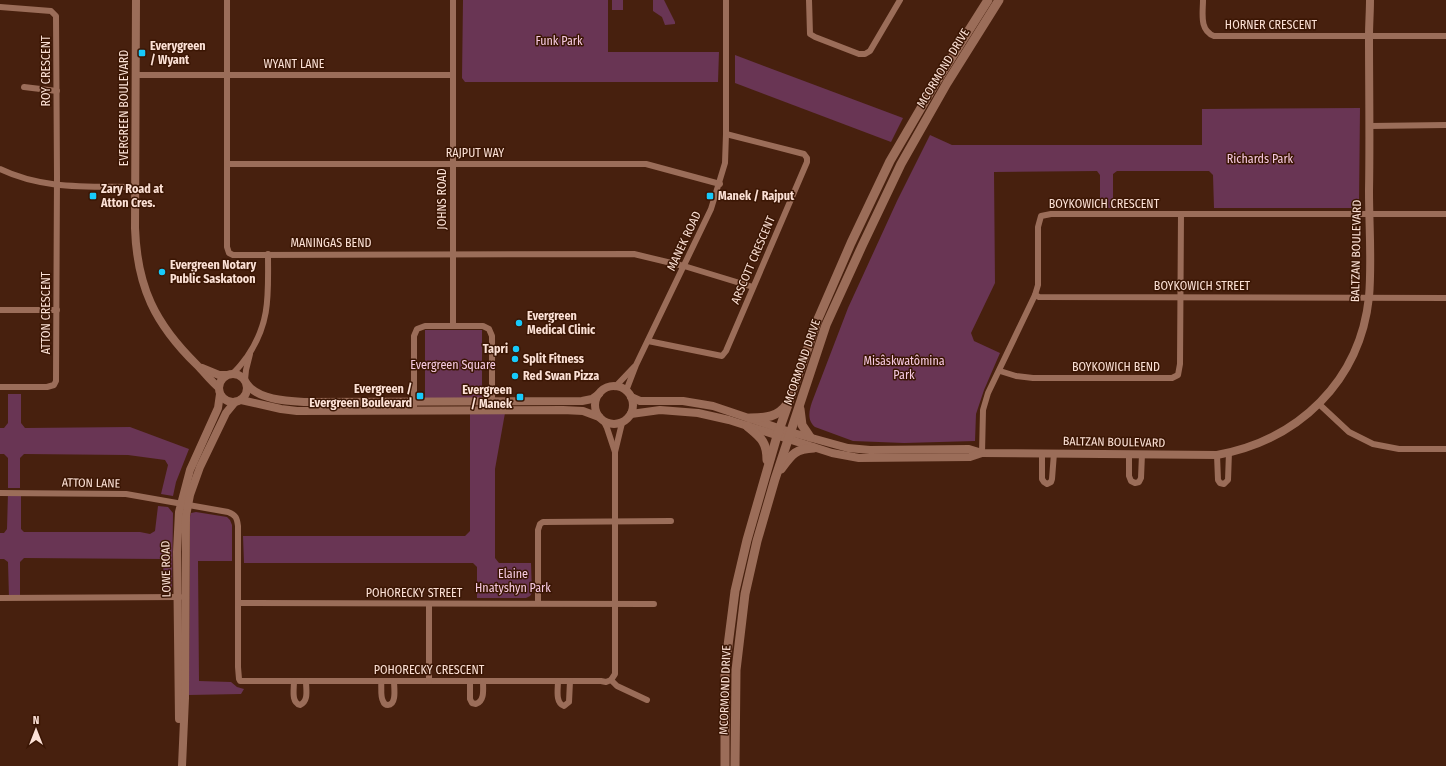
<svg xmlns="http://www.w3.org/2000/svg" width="1446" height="766" viewBox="0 0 1446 766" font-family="'Fira Sans Condensed',sans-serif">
	<rect width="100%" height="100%" fill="#47200e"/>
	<g fill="#693554">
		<path d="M 463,0 L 608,0 L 608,52 L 719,52 L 718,82 L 465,82 L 462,78 Z"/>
		<rect x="612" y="0" width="11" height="10"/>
		<path d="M 653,0 L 664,0 L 675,22 L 675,24 L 665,25 L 662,17 L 653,11 Z"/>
		<path d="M 735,55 L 903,118 L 891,142 L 735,83 Z"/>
		<path d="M 1360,108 L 1359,203 L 1357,208 L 1214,208 L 1213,175 L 1209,171 L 1117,171 L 1113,174 L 1113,208 L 1100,208 L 1100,175 L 1097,171 L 994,172 L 995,283 L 971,333 L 974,341 L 1000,353 L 984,390 L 976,414 L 975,441 L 904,443 L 853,441 L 815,427 C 807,420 809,411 812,402 L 848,308 L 897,201 L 930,135 L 952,145 L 1202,145 L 1202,109 Z"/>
		<rect x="425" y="330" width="57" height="69"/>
		<path d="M 8,394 L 21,394 L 21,423 L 25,428 L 130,427 L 189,449 L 176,482 L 173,496 L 161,494 L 168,465 L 165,460 L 128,455 L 24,454 L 20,458 L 20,488 L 8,488 L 8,458 L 4,454 L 0,454 L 0,428 L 4,428 L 8,423 Z"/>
		<path d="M 470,413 L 505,413 L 495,469 L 495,558 L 499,563 L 531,563 L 532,593 L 530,596 L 526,598 L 477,598 L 477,567 L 473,563 L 244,563 L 243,536 L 465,536 L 470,531 Z"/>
		<path d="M 8,493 L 21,493 L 21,529 L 24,532 L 140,532 L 150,534 L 155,531 L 158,506 L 168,507 L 173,513 L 172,592 L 164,591 L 163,559 L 24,558 L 20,562 L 20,598 L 9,598 L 8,562 L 4,559 L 0,559 L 0,533 L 4,533 L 7,529 Z"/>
		<path d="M 196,512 L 227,517 L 230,520 L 232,525 L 232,561 L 198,561 L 199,681 L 231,682 L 237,687 L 244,689 L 241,694 L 189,695 L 188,682 L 189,676 L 190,522 L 189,520 L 191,513 Z"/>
	</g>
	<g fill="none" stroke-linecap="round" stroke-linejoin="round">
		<g stroke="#9b6d59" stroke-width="6">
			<path d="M 227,0 L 227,247 L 229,253 L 233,255 L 634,254 L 684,266 L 753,287"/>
			<path d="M 809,0 L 810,34 L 815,37 L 859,54 L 865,54 L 870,51 L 900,0"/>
			<path d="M 1203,0 C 1203,13 1199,30 1214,36 L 1446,36"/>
			<path d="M 0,7 L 51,11 L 56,16 L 57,177 L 56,381 L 54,385 L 47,387 L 0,387"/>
			<path d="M 136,75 L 452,75"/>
			<path d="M 24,87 L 57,91"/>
			<path d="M 1370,126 L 1446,125"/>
			<path d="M 228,164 L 646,164 L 720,184"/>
			<path d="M 0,169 C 43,190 89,186 136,187"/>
			<path d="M 1035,295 L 1039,297 L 1446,298"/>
			<path d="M 0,310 L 57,310"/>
			<path d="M 453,326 L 453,0"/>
			<path d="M 648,341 L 722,356 L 726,351 L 807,162 L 807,158 L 804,154 L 726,134"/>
			<path d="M 1000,371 L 1016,376 L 1033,378 L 1172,378 L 1178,375 L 1180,364 L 1181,214"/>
			<path d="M 233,373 C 239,368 242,363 247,357 C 271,322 268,294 268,254"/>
			<path d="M 245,380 L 246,370 L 250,354"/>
			<path d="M 615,387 L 634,367"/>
			<path d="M 626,391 L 636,365 L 711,209 L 725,163 L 726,134 L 726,0"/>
			<path d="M 1319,404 L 1349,432 L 1373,444 L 1399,449 L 1446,449"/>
			<path d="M 414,410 L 414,336 L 417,329 L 425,326 L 483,326 L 489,329 L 492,336 L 492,410"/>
			<path d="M 603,420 L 607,428 L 615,452"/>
			<path d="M 982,453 L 983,410 L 988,393 L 1035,295 L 1038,285 L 1038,227 L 1041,216 L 1051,214 L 1446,214"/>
			<path d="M 1042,453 L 1042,479 L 1044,482 L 1047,484 L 1051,482 L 1052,479 L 1054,453"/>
			<path d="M 1129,454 L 1129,476 L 1131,481 L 1135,483 L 1139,482 L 1141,478 L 1142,454"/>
			<path d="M 1217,455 L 1218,480 L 1220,483 L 1224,484 L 1228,480 L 1229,452"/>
			<path d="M 0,493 L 126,494 L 228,512 C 236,515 237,518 238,526 L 238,667 L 239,679 L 240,681 L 601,681 L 606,682 L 611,680 L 615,674 L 615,452 L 622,423"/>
			<path d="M 0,598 L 180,597"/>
			<path d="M 238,603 L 654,604"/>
			<path d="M 538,603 L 538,530 L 540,524 L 543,522 L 671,521"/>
			<path d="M 611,680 L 617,686 L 647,700"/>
			<path d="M 294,681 C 294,690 291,702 300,705 C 309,701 306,690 306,681"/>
			<path d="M 381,681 C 382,687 380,696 383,701 C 384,704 386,705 388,705 C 397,705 394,687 394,681"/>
			<path d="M 429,681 L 429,604"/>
			<path d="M 470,681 L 470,699 L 472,703 L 476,704 C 485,701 483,689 483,681"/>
			<path d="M 558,681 C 558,689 555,703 564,706 L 569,702 L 570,681"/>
		</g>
		<g stroke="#9b6d59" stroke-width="8">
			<path d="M 136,0 L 135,228 C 137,287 155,324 197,365 C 204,372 210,380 218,387"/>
			<path d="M 202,368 L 219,375 L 226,375"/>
			<circle cx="233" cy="388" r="14"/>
			<path d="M 247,384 C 258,400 288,401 306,402 L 582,401 L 592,399 L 599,394"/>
			<circle cx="614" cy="405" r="19"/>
			<path d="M 631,397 L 640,401 L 683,401 L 713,406 L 790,432 L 848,448 L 870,450 L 969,449 L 982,453 L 1217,455 C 1299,440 1360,381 1369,297 C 1372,262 1369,226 1369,191 C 1370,139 1369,88 1369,36 C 1369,24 1370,12 1370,0"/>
			<path d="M 241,400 L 281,409 L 297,411 L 563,410 L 583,411 L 599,417"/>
			<path d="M 631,414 L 660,410 L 698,413 L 729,420 L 832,453 L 859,458 L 970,457 L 982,453"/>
			<path d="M 179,719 L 177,552 L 179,512 L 190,470 L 218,408 L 220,394"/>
			<path d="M 182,766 L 185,698 L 186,516 L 190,495 L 200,467 L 226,413 L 235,402"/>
		</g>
		<g stroke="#9b6d59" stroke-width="9">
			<path d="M 800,409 L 802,425 L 810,437"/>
			<path d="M 750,418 C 766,418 778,417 787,404"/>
			<path d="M 747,426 C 760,437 767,441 767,460"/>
			<path d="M 781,469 C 792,454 795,449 814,448"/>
			<path d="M 725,766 L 725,669 L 735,591 L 747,540 L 777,436 L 818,319 L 851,243 L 890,161 L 935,84 L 988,0"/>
			<path d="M 735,766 L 736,670 L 745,594 L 757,541 L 775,479 L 826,325 L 862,246 L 901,164 L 947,83 L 999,0"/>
		</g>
	</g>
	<g fill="#17cafb" stroke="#3b1604" stroke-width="1.5">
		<rect x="138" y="49" width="8" height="8" rx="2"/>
		<rect x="89" y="192" width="8" height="8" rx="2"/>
		<rect x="706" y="192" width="8" height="8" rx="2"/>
		<circle cx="162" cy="272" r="4"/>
		<circle cx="519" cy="323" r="4"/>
		<circle cx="516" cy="349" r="4"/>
		<circle cx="515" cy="359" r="4"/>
		<circle cx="515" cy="376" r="4"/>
		<rect x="416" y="392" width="8" height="8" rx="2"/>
		<rect x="516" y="393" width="8" height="8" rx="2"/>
	</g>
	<g text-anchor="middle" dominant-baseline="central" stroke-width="3" stroke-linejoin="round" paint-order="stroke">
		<g font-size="12" fill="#fce1d6" stroke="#3b1604">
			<text x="1271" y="25">HORNER CRESCENT</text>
			<text x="294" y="64">WYANT LANE</text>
			<text transform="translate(943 68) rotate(-59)">MCORMOND DRIVE</text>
			<text transform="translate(46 71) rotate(-90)">ROY CRESCENT</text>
			<text transform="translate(124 108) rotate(-90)">EVERGREEN BOULEVARD</text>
			<text x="475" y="153">RAJPUT WAY</text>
			<text transform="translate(442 199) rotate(-90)">JOHNS ROAD</text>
			<text x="1104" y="204">BOYKOWICH CRESCENT</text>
			<text transform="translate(684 241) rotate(-65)">MANEK ROAD</text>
			<text x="331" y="243">MANINGAS BEND</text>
			<text transform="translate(1356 251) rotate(-89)">BALTZAN BOULEVARD</text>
			<text transform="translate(753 260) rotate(-67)">ARSCOTT CRESCENT</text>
			<text x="1202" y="286">BOYKOWICH STREET</text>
			<text transform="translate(46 313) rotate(-90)">ATTON CRESCENT</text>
			<text transform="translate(802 362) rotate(-71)">MCORMOND DRIVE</text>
			<text x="1116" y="367">BOYKOWICH BEND</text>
			<text transform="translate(1114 442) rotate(1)">BALTZAN BOULEVARD</text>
			<text transform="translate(91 483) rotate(1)">ATTON LANE</text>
			<text transform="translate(166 569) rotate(-91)">LOWE ROAD</text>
			<text x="414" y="593">POHORECKY STREET</text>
			<text x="429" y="670">POHORECKY CRESCENT</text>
			<text transform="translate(725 690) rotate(-88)">MCORMOND DRIVE</text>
		</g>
		<g font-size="12" fill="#f7cae2" stroke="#3b1604">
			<text x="559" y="41">Funk Park</text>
			<text x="1260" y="159">Richards Park</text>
			<text x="904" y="361">Misâskwatômina<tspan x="904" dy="14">Park</tspan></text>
			<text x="453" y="365">Evergreen Square</text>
			<text x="513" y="574">Elaine<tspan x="513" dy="14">Hnatyshyn Park</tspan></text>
		</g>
		<g font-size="12" font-weight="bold" fill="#fce1d6" stroke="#3b1604" text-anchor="start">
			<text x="150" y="46">Everygreen<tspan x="150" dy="14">/ Wyant</tspan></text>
			<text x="101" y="189">Zary Road at<tspan x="101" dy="14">Atton Cres.</tspan></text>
			<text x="718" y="196">Manek / Rajput</text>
			<text x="170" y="265">Evergreen Notary<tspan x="170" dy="14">Public Saskatoon</tspan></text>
			<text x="527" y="316">Evergreen<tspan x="527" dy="14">Medical Clinic</tspan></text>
			<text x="508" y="349" text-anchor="end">Tapri</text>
			<text x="523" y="359">Split Fitness</text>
			<text x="523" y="376">Red Swan Pizza</text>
			<text x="412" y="389" text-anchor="end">Evergreen /<tspan x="412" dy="14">Evergreen Boulevard</tspan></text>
			<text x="512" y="390" text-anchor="end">Evergreen<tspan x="512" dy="14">/ Manek</tspan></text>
		</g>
	</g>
	<g transform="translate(36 730)" stroke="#3b1604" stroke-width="3" paint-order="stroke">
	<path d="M0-3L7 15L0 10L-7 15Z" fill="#fce1d6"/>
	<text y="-6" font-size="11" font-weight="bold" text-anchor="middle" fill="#fce1d6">N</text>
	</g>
</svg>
